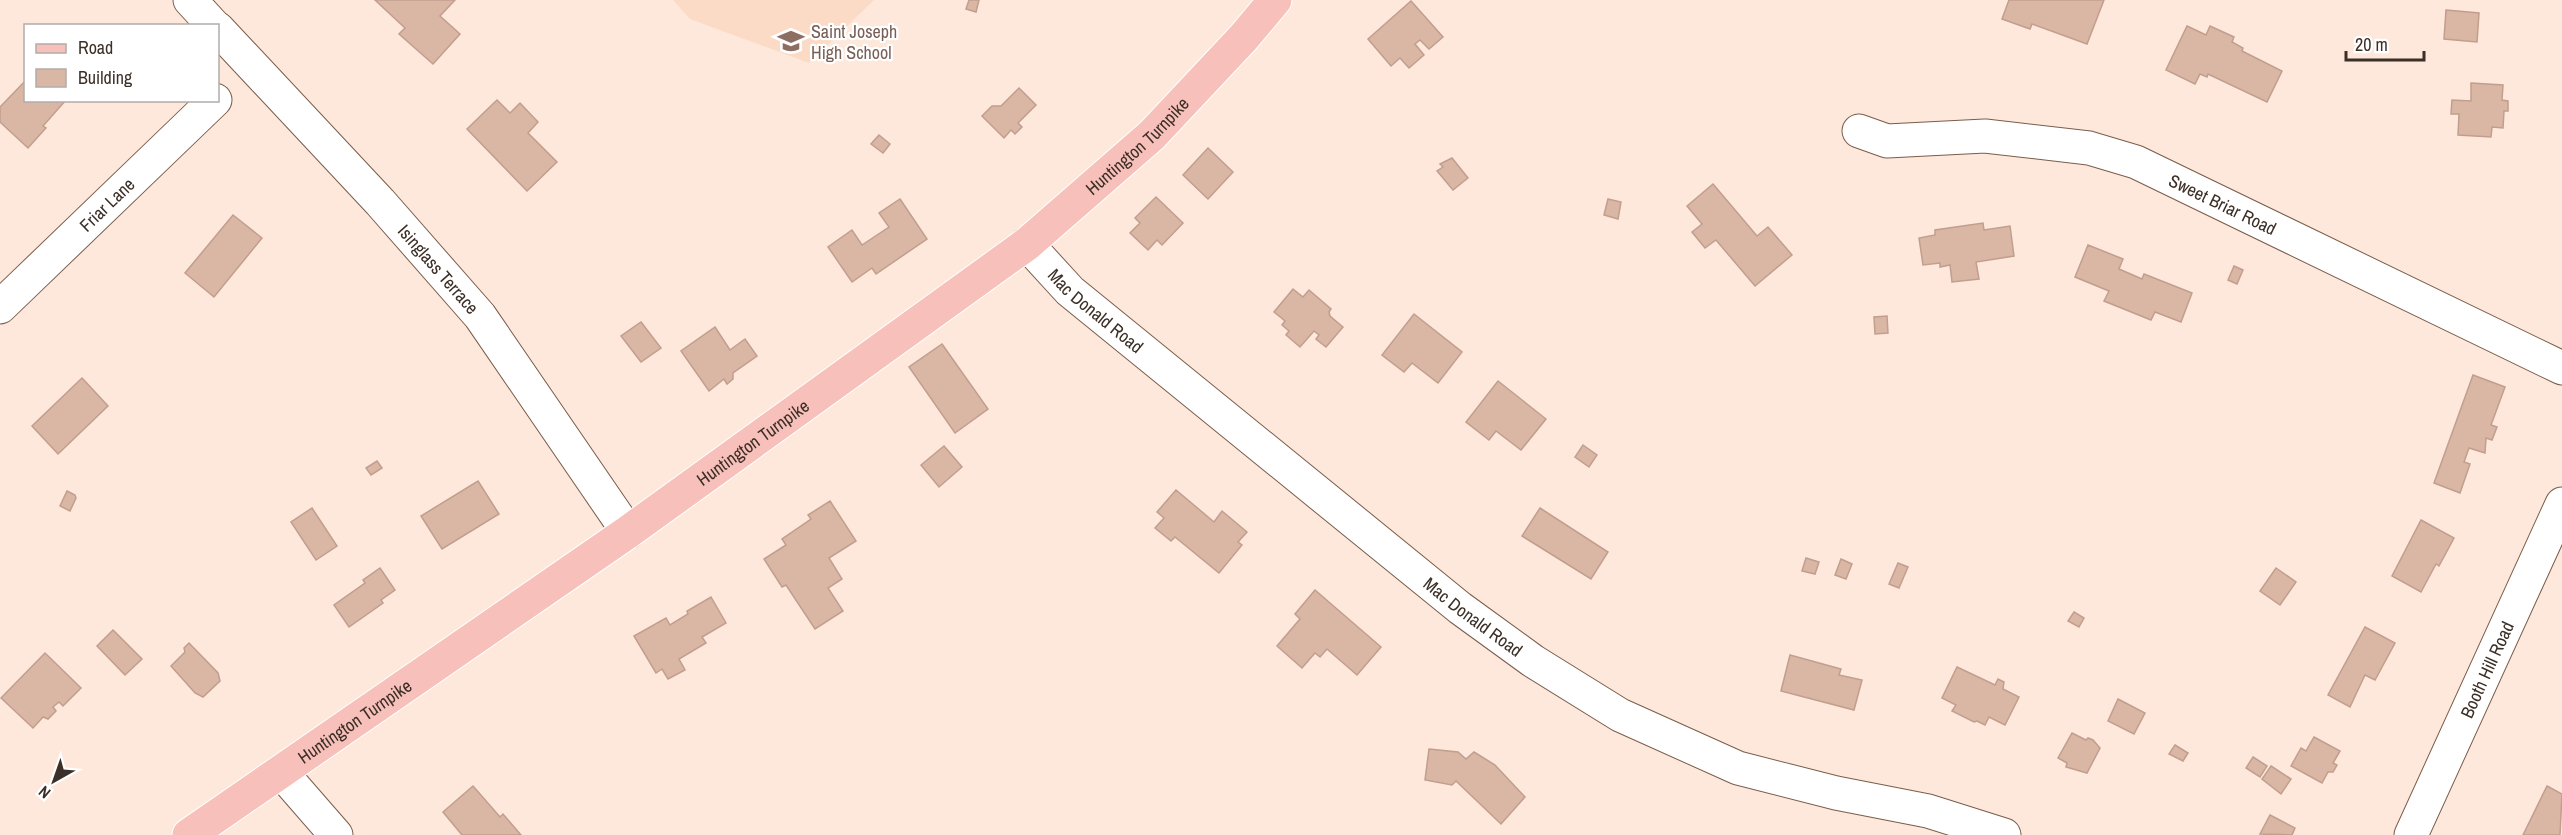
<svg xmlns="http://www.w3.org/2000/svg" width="2562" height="835" viewBox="0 0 2562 835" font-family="'Archivo Narrow',sans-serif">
	<rect width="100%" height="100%" fill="#fde8db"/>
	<path fill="#fbdbc5" d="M 673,0 L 874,0 L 809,63 L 690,19 Z"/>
	<g fill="#dab6a5" stroke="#c19e8d" stroke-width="1.5">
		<path d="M 375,0 L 455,0 L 440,16 L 460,34 L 433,64 L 399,34 L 405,28 Z"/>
		<path d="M 969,0 L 979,0 L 976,12 L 966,9 Z"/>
		<path d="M 2009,0 L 2104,0 L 2087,44 L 2032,24 L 2030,29 L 2002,19 Z"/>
		<path d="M 1411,1 L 1443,37 L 1429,49 L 1420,40 L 1415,44 L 1424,55 L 1409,68 L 1400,58 L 1391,66 L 1368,39 Z"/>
		<path d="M 2446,10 L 2479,13 L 2477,42 L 2444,39 Z"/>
		<path d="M 2187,26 L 2206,35 L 2210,26 L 2234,37 L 2232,42 L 2243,48 L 2242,51 L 2282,71 L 2267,102 L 2208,74 L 2207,77 L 2200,74 L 2195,84 L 2166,70 Z"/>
		<path d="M 26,80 L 26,100 L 66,100 L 43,126 L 46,128 L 28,148 L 0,122 L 0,107 Z"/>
		<path d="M 2471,83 L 2503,85 L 2502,100 L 2508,101 L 2508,111 L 2504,111 L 2503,128 L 2492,127 L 2491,137 L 2458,135 L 2459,114 L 2451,114 L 2452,100 L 2471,101 Z"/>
		<path d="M 1019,88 L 1036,105 L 1018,123 L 1022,127 L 1015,134 L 1011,130 L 1004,138 L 982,116 L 992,106 L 1001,106 Z"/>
		<path d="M 497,100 L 510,113 L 520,103 L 538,122 L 528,133 L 557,162 L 527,191 L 467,129 Z"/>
		<path d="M 879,135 L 890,144 L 883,153 L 871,144 Z"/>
		<path d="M 1208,148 L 1233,172 L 1208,199 L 1183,175 Z"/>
		<path d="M 1452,158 L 1468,178 L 1453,190 L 1437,171 L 1443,167 L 1440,164 Z"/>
		<path d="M 1713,184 L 1757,236 L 1768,227 L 1792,255 L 1755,286 L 1716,240 L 1705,248 L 1692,232 L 1702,224 L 1687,206 Z"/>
		<path d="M 1156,197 L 1183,223 L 1162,245 L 1157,240 L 1148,250 L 1130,233 L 1140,223 L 1135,218 Z"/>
		<path d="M 900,199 L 927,239 L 876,274 L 872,268 L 852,282 L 828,247 L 852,230 L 862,245 L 889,227 L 879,213 Z"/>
		<path d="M 1608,199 L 1621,202 L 1618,219 L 1604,215 Z"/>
		<path d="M 233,215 L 262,238 L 214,297 L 185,273 Z"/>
		<path d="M 1983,223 L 1984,230 L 2010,226 L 2014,256 L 1976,262 L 1979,279 L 1952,282 L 1950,265 L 1940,267 L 1940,263 L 1923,265 L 1919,238 L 1935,235 L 1935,230 Z"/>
		<path d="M 2088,245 L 2123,259 L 2119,269 L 2142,279 L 2144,274 L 2192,293 L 2181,322 L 2155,312 L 2151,320 L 2104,301 L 2109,291 L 2075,277 Z"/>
		<path d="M 2234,266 L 2243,270 L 2237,284 L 2228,280 Z"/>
		<path d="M 1293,289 L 1303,297 L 1309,290 L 1331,309 L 1329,312 L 1330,316 L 1343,327 L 1326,347 L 1316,339 L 1319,335 L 1314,331 L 1300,347 L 1286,335 L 1289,331 L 1282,325 L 1285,321 L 1274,312 Z"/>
		<path d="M 1414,314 L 1462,352 L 1438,383 L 1412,363 L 1404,372 L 1382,355 Z"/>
		<path d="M 1887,316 L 1888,333 L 1875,334 L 1874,317 Z"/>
		<path d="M 641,322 L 661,348 L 641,362 L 621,336 Z"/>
		<path d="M 715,327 L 730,350 L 745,339 L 757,356 L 733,373 L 733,379 L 727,384 L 724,379 L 709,391 L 681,351 Z"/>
		<path d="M 942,344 L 988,409 L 955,433 L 909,367 Z"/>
		<path d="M 2473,375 L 2505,387 L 2491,425 L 2497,427 L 2492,440 L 2486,438 L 2485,453 L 2469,448 L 2464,462 L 2470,464 L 2460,493 L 2434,483 Z"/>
		<path d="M 82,378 L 108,406 L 58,454 L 32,426 Z"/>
		<path d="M 1498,381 L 1546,419 L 1521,450 L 1496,431 L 1489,440 L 1466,422 Z"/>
		<path d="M 1583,445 L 1597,455 L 1589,467 L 1575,457 Z"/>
		<path d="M 944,446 L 962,467 L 939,487 L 921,465 Z"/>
		<path d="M 377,461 L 382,468 L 371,475 L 366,468 Z"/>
		<path d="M 478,481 L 499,514 L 442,549 L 421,516 Z"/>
		<path d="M 1176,490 L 1214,522 L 1222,511 L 1247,532 L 1238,542 L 1242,545 L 1219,573 L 1175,537 L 1171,541 L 1155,528 L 1164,518 L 1157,512 Z"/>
		<path d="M 67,491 L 75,495 L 76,498 L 70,511 L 60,506 Z"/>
		<path d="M 830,501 L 856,541 L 829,558 L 842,579 L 828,588 L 843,611 L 815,629 L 786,585 L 782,587 L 764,559 L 786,545 L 782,539 L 811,519 L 808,515 Z"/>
		<path d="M 312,508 L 337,546 L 316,560 L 291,522 Z"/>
		<path d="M 1540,508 L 1608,552 L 1591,579 L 1522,536 Z"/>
		<path d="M 2421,520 L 2454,538 L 2439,566 L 2436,564 L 2421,592 L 2392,576 Z"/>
		<path d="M 1806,558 L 1819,562 L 1815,574 L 1802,571 Z"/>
		<path d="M 1841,559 L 1852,564 L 1846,579 L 1835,575 Z"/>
		<path d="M 1898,563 L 1908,567 L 1899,588 L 1889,584 Z"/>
		<path d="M 380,568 L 395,590 L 381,600 L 383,603 L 349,627 L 334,605 L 365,583 L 363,580 Z"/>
		<path d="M 2276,568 L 2296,582 L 2280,605 L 2260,591 Z"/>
		<path d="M 1315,590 L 1381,647 L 1357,675 L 1327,649 L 1320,657 L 1315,653 L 1302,668 L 1277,646 L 1300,619 L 1295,614 Z"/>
		<path d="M 711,597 L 726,623 L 702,637 L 706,643 L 679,659 L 685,670 L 668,679 L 662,669 L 656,673 L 634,636 L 666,618 L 670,625 L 688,614 L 687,611 Z"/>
		<path d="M 2074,612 L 2084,618 L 2079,627 L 2068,621 Z"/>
		<path d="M 2365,627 L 2395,643 L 2375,680 L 2365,675 L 2350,707 L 2328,695 Z"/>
		<path d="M 113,630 L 142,659 L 125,675 L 97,646 Z"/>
		<path d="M 189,643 L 218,673 L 220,681 L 203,697 L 195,693 L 171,666 L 185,652 L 184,648 Z"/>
		<path d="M 45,653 L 81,688 L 63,706 L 59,702 L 53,707 L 56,711 L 48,719 L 43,717 L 33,728 L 1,698 Z"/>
		<path d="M 1790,655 L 1841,669 L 1839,675 L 1862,680 L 1854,710 L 1781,691 Z"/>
		<path d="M 1957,667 L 1995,685 L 1998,679 L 2004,682 L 2003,689 L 2019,697 L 2005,725 L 1989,717 L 1985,725 L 1977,721 L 1974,722 L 1952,711 L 1956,705 L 1942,698 Z"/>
		<path d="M 2118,699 L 2145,713 L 2134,734 L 2108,721 Z"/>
		<path d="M 2072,733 L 2086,740 L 2088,738 L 2093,740 L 2100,748 L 2087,773 L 2066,767 L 2067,763 L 2058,758 Z"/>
		<path d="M 2314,737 L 2340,751 L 2333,763 L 2337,765 L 2333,772 L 2328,772 L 2322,783 L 2291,766 L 2301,748 L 2306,751 Z"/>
		<path d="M 2175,745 L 2188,753 L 2183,761 L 2169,754 Z"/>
		<path d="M 1429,749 L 1458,752 L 1466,759 L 1474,752 L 1495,765 L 1525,797 L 1501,824 L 1456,781 L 1452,785 L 1425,780 Z"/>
		<path d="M 2253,757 L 2267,766 L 2260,777 L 2246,768 Z"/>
		<path d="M 2271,766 L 2291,779 L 2281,794 L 2262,779 Z"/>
		<path d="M 473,786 L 500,817 L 503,814 L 521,835 L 462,835 L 443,812 Z"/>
		<path d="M 2547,786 L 2562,794 L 2560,835 L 2523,835 Z"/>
		<path d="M 2270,815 L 2295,828 L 2292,835 L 2260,834 Z"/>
	</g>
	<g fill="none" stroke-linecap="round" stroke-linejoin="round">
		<g stroke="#7a5d4a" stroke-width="35">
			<g id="minor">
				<path d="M 190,0 L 214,26"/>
				<path id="s1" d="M 218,29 L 380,202 L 480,316 L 628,532"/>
				<path id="s2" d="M 1859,131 L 1887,141 L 1985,136 L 2089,148 L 2136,162 L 2562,368"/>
				<path id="s3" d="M 1027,244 L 1070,291 L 1460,608 L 1533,661 L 1620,715 L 1738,768 L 1836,793 L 1928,811 L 2004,835"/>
				<path id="s4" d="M 0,307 L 215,100"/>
				<path d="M 282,773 L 336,835"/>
				<path id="s5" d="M 2411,835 L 2562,504"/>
			</g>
		</g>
		<g stroke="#fff" stroke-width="35">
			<g id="major">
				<path id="s6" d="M 189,835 L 628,532 L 1027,244 L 1152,135 L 1244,37 L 1275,0"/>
			</g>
		</g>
		<use href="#minor" stroke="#fff" stroke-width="33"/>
		<use href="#major" stroke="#f8c0ba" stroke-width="33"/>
	</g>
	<defs>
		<g id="school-bare" transform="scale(2.07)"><path d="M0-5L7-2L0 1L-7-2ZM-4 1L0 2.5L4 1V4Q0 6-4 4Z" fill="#8d6e63" stroke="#fff" stroke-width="2.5" paint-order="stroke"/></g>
	</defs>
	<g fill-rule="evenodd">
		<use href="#school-bare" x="791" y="41"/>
	</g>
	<g text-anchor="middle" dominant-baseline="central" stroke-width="4.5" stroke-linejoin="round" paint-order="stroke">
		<g font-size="18" fill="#785e54" stroke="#fff" text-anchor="start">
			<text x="811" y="31">Saint Joseph<tspan x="811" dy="21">High School</tspan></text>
		</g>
		<g font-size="18" fill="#3c2f27" stroke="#fff">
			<text stroke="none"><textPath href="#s6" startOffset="1173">Huntington Turnpike</textPath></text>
			<text stroke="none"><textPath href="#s4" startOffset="148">Friar Lane</textPath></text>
			<text stroke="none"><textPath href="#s2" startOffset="378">Sweet Briar Road</textPath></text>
			<text stroke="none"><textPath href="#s1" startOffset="326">Isinglass Terrace</textPath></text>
			<text stroke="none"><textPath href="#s3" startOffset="96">Mac Donald Road</textPath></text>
			<text stroke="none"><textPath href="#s6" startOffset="687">Huntington Turnpike</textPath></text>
			<text stroke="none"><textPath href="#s3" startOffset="582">Mac Donald Road</textPath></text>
			<text stroke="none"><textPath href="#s5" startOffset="182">Booth Hill Road</textPath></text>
			<text stroke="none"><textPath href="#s6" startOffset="201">Huntington Turnpike</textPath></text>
		</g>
	</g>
	<rect x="24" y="24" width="195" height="78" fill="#ffffff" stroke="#b1aca9" stroke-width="1.5"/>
	<rect x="36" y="44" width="30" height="9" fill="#f8c0ba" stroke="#b1aca9" stroke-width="1.5"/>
	<text x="78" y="54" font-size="18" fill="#3c2f27">Road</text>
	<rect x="36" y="69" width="30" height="18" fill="#dab6a5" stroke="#b1aca9" stroke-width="1.5"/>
	<text x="78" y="84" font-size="18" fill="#3c2f27">Building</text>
	<g transform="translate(54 781) rotate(220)" stroke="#ffffff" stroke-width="4.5" paint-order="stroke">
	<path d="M0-4.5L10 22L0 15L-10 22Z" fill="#3c2f27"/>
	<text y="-9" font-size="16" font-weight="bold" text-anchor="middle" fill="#3c2f27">N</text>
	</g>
	<path d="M2346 51v9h78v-9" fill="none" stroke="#3c2f27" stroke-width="3"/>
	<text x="2355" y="51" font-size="18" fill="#3c2f27" stroke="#ffffff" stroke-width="4.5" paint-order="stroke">20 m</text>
</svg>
